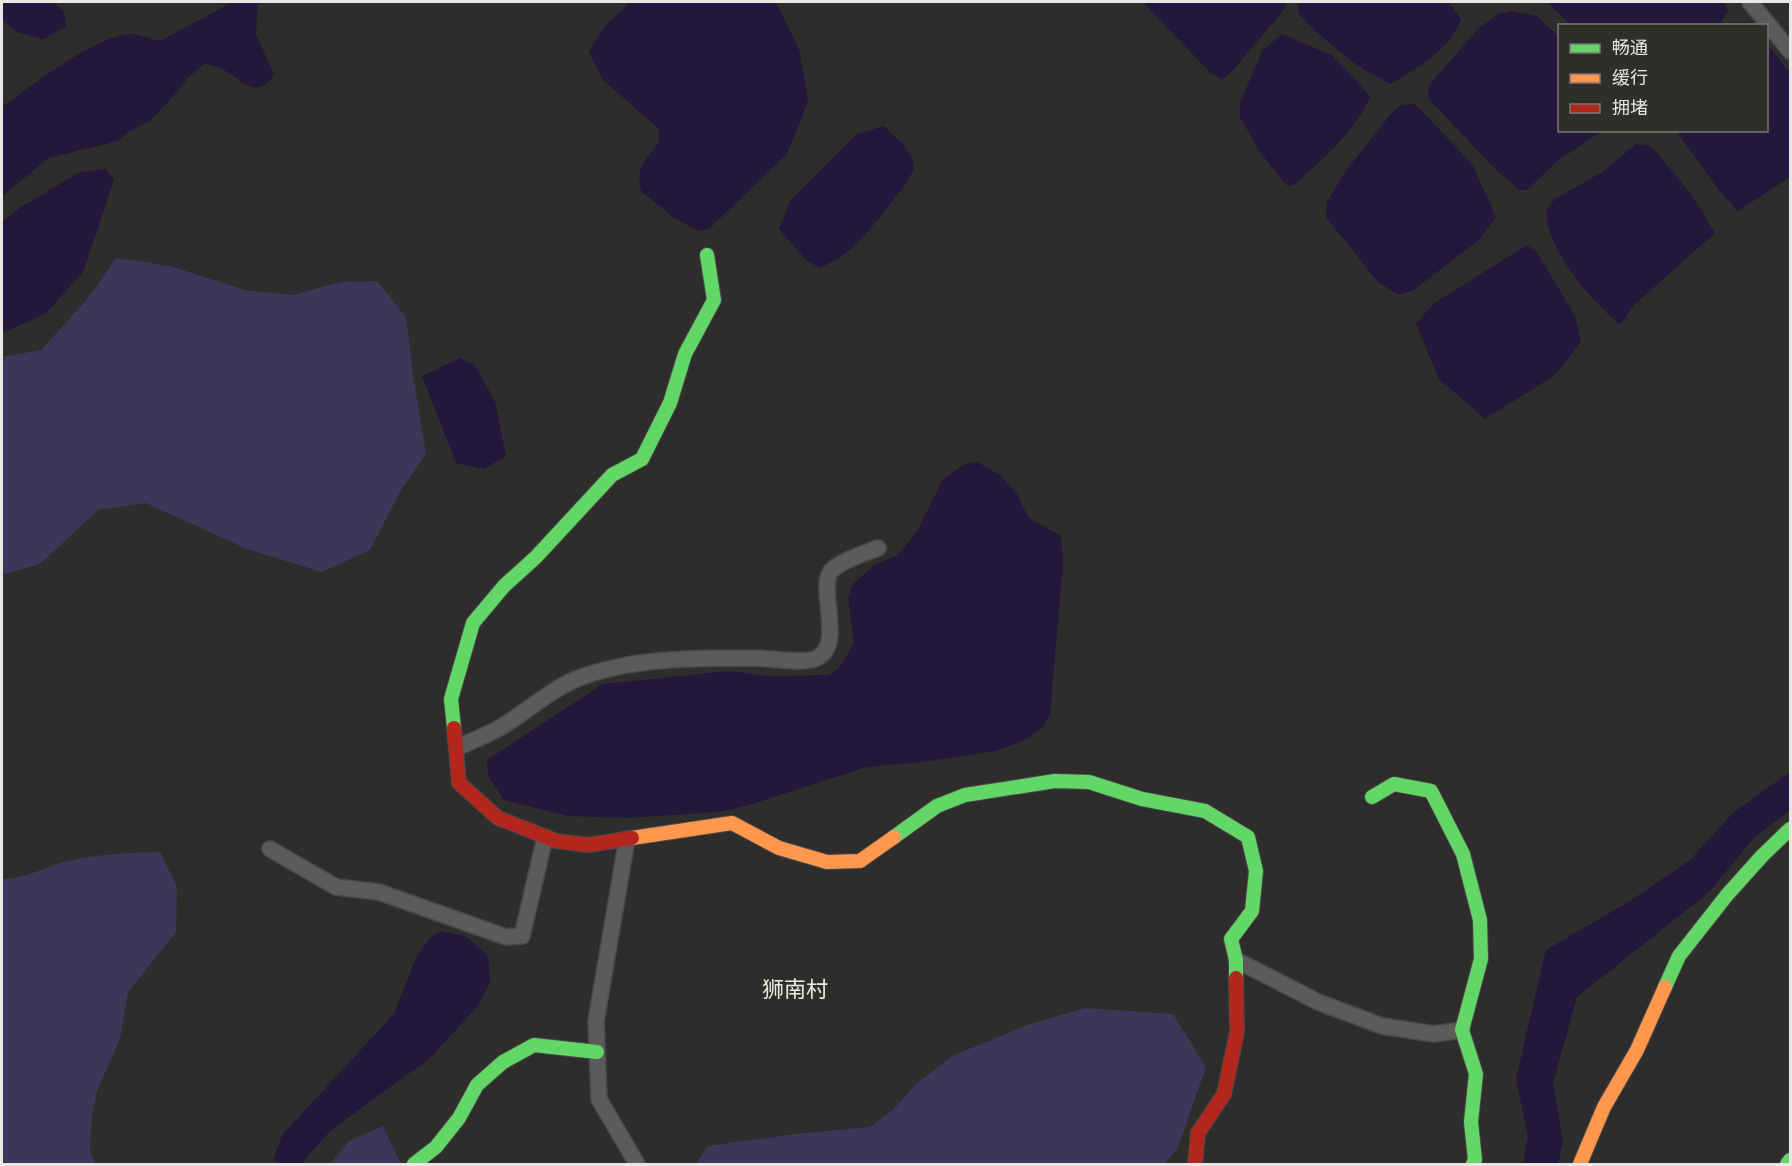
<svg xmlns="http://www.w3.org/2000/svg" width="1792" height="1166" viewBox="0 0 1792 1166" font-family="'PT Serif','Noto Sans SC',serif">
	<rect width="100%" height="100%" fill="#2e2d2c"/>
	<g fill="#3d3658">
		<path d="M 116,258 L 170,266 L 245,290 L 293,295 L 341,282 L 377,281 L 406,317 L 413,375 L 426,454 L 401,490 L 370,550 L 322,572 L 247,549 L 146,503 L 98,510 L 40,564 L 2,575 L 2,357 L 41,350 L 89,297 Z"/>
		<path d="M 160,852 L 177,887 L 176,932 L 128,992 L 120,1039 L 97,1091 L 92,1116 L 90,1151 L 96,1164 L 2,1164 L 2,879 C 25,879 45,867 68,861 C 97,854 130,853 160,852 Z"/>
		<path d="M 1085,1008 L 1173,1014 L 1206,1067 L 1177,1150 L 1163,1164 L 696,1164 L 708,1146 L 795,1134 L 870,1127 L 893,1110 L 915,1085 L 952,1056 L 1030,1024 Z"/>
		<path d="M 383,1126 L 401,1164 L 330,1164 L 349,1141 Z"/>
	</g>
	<g fill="#21183c">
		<path d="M 2,2 L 53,2 L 64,12 L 67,26 L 43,39 L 16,32 L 2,19 Z"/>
		<path d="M 233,2 L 258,2 L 256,34 L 274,75 C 256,101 242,80 224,70 C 218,67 211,65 205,63 L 188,78 L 177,92 L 151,120 L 128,132 L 118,141 L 48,158 L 2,197 L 2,107 C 31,86 93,38 128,34 C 137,33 150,39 160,41 Z"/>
		<path d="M 630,2 L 776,2 L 799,49 L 808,101 L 787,154 L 709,229 L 699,231 L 674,218 L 641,191 C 636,167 644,161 659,143 L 658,128 L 603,80 L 589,52 L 603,28 Z"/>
		<path d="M 1144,2 L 1287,2 L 1283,11 L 1233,70 L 1222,80 L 1209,71 L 1151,11 Z"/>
		<path d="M 1299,2 L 1449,2 L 1461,19 C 1450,51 1417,67 1391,84 C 1355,68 1325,41 1298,13 Z"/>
		<path d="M 1547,2 L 1723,2 L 1728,11 L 1719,25 L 1570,25 Z"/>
		<path d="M 1511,11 L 1537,16 L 1559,37 L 1560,130 L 1602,131 L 1556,162 L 1527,190 L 1519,190 L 1496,170 L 1428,98 L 1429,85 L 1477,30 L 1498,14 Z"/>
		<path d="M 1282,34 L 1332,55 L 1370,96 C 1359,127 1318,165 1292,186 L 1286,185 L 1260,152 L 1240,117 L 1240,103 L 1262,51 Z"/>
		<path d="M 1767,44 L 1790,73 L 1790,177 L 1738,211 L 1721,193 L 1676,131 L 1766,130 Z"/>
		<path d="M 1415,104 L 1472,164 L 1496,217 L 1480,239 L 1414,290 L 1399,295 L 1378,282 L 1326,217 L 1326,203 L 1348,168 L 1391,114 L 1401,105 Z"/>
		<path d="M 884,126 C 894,137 914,151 914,167 C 914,177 865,237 855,245 C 845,255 832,262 820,268 L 807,261 L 779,229 L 790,201 L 857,134 Z"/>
		<path d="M 1636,144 L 1648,145 L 1658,154 L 1691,194 L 1715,233 L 1635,304 L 1620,325 C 1590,299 1547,251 1546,210 L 1555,199 L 1604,171 Z"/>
		<path d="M 106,169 L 114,180 L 83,272 L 45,314 L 2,333 L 2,222 L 21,207 L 80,172 Z"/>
		<path d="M 1527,245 L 1538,254 L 1575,316 L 1581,342 L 1555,375 L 1485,419 L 1439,379 L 1416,324 L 1433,304 Z"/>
		<path d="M 460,358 L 474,364 L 495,401 L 506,456 L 484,469 L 456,463 L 422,376 Z"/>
		<path d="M 977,462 L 1000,475 L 1017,494 L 1028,517 L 1061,536 L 1063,562 L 1050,715 L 1043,727 L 1021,742 L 995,751 L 922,762 L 866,767 L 746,806 L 718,812 L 628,818 L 567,816 L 504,800 L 488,776 L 487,760 L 603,684 L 729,671 L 769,676 L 829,675 L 840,667 L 854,643 L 848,598 L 852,585 L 873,566 L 898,555 L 917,531 L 942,481 L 964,464 Z"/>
		<path d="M 1790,772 L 1790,810 L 1754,838 L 1708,893 L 1577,997 L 1553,1083 L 1563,1142 L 1558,1164 L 1523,1164 L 1528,1137 L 1516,1079 L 1546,950 L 1630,901 L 1690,860 L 1734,812 Z"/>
		<path d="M 441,931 L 467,937 L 488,956 L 490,983 L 477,1007 L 430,1058 L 330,1131 L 301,1164 L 282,1164 L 273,1160 L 282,1135 L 394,1014 L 414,962 L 429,939 Z"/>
	</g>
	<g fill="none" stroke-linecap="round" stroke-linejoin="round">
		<g stroke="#494847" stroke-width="18">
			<g id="street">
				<path d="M 1750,2 L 1790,51"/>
				<path d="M 457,748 C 473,740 491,734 506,724 C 530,709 553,688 579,678 C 594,672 612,668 627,665 C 667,658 709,658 749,658 C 765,657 805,665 817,658 C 846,644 815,584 833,569 C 843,560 865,553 878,548"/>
				<path d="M 627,839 L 596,1021 L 599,1099 L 637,1164"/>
				<path d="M 270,849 L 336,887 L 379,892 L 506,937 L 522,936 L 545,837"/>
				<path d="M 1236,960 L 1318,1002 L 1382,1026 L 1434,1034 L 1462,1030"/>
			</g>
		</g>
		<g stroke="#494847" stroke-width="16">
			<g id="fast">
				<path d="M 454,728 L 451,699 L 473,623 L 504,586 L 536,557 L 612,475 L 642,459 L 670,403 L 685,354 L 714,300 L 707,255"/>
				<path d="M 1372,797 L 1394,784 L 1431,791 L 1463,854 L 1480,920 L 1481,959 L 1462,1030 L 1476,1074 L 1471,1122 L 1475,1160 L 1473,1164"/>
				<path d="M 894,837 L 937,806 L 965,795 L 1055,781 L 1089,782 L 1142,799 L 1205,811 L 1248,837 L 1256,871 L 1252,911 L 1231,939 L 1236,960 L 1236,978"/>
				<path d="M 1665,987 L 1679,956 L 1727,895 L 1762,856 L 1790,829"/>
				<path d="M 414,1164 L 436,1147 L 459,1118 L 477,1085 L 503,1062 L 534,1045 L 597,1052"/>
				<path d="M 1787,1164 L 1790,1160"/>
			</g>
		</g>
		<g stroke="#494847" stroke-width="16">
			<g id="slow">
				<path d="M 632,838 L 732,823 L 779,848 L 827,862 L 860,861 L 894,837"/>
				<path d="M 1580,1164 L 1604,1107 L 1637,1050 L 1665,987"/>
			</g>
		</g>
		<g stroke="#494847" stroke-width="16">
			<g id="jam">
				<path d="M 454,728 L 459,783 L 498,818 L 556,841 L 588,845 L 632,838"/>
				<path d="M 1195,1164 L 1198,1133 L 1224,1094 L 1237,1032 L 1236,978"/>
			</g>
		</g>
		<use href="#street" stroke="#5c5b5a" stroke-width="15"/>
		<use href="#fast" stroke="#63d668" stroke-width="14"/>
		<use href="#slow" stroke="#ff974d" stroke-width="14"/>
		<use href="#jam" stroke="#b3261e" stroke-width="14"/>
	</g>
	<g text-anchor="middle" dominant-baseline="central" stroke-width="6" stroke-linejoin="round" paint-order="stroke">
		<g font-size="22" fill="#e9e8e7" stroke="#2f2e2b">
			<text x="795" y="988">狮南村</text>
		</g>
	</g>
	<rect width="1792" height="1166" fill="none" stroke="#e9e8e7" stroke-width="6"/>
	<rect x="1558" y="24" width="210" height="108" fill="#2f2e2b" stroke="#797876" stroke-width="1.5"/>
	<rect x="1570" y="44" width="30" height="9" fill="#63d668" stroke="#797876" stroke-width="1.5"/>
	<text x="1612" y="54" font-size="18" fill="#e9e8e7">畅通</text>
	<rect x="1570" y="74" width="30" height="9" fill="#ff974d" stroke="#797876" stroke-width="1.5"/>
	<text x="1612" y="84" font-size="18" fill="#e9e8e7">缓行</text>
	<rect x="1570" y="104" width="30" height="9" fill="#b3261e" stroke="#797876" stroke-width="1.5"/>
	<text x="1612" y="114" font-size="18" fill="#e9e8e7">拥堵</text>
</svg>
